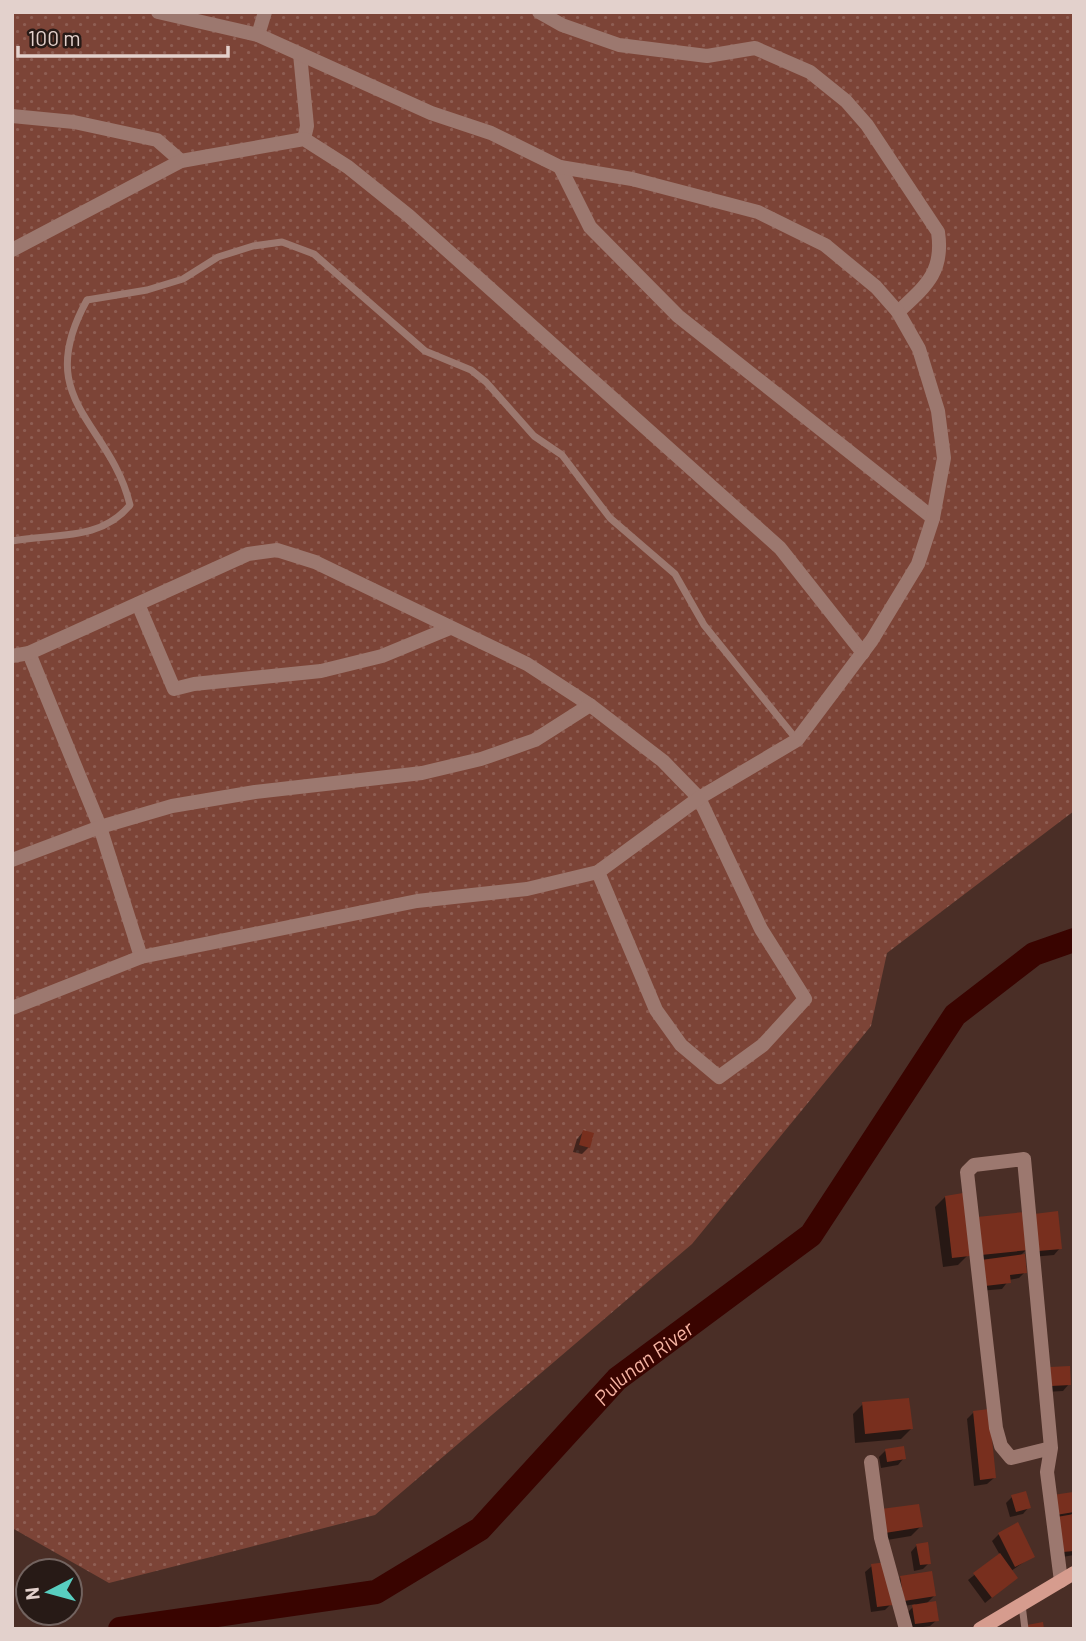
<svg xmlns="http://www.w3.org/2000/svg" width="1086" height="1641" viewBox="0 0 1086 1641" font-family="Barlow,sans-serif">
	<defs>
		<pattern id="grass-dots" width="8" height="8" patternUnits="userSpaceOnUse" patternTransform="scale(1.75)"><rect width="8" height="8" fill="#7c4437"/><path d="M2 2h.1M6 6h.1" fill="none" stroke="#8e5e53" stroke-width="1.8" stroke-linecap="round"/></pattern>
	</defs>
	<rect width="100%" height="100%" fill="#4a2e26"/>
	<path fill="url(#grass-dots)" d="M 12,12 L 1074,12 L 1074,811 L 887,953 L 871,1026 L 692,1244 L 375,1515 L 109,1583 L 12,1528 Z"/>
	<g fill="#0007">
		<path d="M 583,1132 L 589,1147 L 582,1154 L 573,1152 L 577,1139 Z"/>
		<path d="M 945,1197 L 968,1255 L 958,1265 L 943,1267 L 935,1207 Z"/>
		<path d="M 1023,1214 L 1027,1249 L 1019,1257 L 1025,1272 L 1019,1278 L 1009,1280 L 1002,1289 L 979,1291 L 975,1261 Z"/>
		<path d="M 1028,1222 L 1060,1248 L 1054,1255 L 1032,1257 Z"/>
		<path d="M 1051,1369 L 1069,1384 L 1063,1391 L 1045,1392 Z"/>
		<path d="M 863,1404 L 911,1429 L 901,1439 L 855,1443 L 853,1414 Z"/>
		<path d="M 974,1412 L 994,1478 L 987,1484 L 974,1486 L 967,1419 Z"/>
		<path d="M 885,1451 L 904,1458 L 898,1465 L 881,1468 L 879,1457 Z"/>
		<path d="M 1074,1491 L 1074,1512 L 1068,1517 L 1074,1516 L 1074,1555 L 1057,1558 L 1053,1497 L 1073,1494 Z"/>
		<path d="M 1012,1497 L 1029,1507 L 1023,1514 L 1010,1517 L 1006,1503 Z"/>
		<path d="M 872,1521 L 921,1526 L 911,1536 L 875,1542 Z"/>
		<path d="M 999,1534 L 1033,1556 L 1011,1571 L 1016,1578 L 985,1603 L 968,1580 L 1000,1555 L 992,1541 Z"/>
		<path d="M 917,1545 L 929,1563 L 923,1569 L 914,1571 L 911,1552 Z"/>
		<path d="M 872,1566 L 891,1604 L 885,1610 L 871,1612 L 865,1572 Z"/>
		<path d="M 901,1577 L 934,1596 L 925,1605 L 937,1620 L 930,1626 L 909,1629 L 907,1613 L 916,1604 L 898,1607 L 894,1584 Z"/>
	</g>
	<g fill="none" stroke-linecap="round" stroke-linejoin="round">
		<path stroke="#390400" stroke-width="24" id="s1" d="M 120,1629 L 376,1592 L 480,1529 L 617,1379 L 811,1235 L 955,1015 L 1034,954 L 1074,940"/>
	</g>
	<g fill="#782f1e">
		<path d="M 583,1130 L 594,1133 L 590,1148 L 579,1145 Z"/>
		<path d="M 963,1193 L 970,1256 L 952,1258 L 945,1196 Z"/>
		<path d="M 1058,1211 L 1062,1249 L 1038,1251 L 1034,1214 Z"/>
		<path d="M 1024,1212 L 1029,1250 L 981,1255 L 977,1217 Z"/>
		<path d="M 1025,1254 L 1027,1273 L 1010,1275 L 1011,1283 L 985,1286 L 981,1260 Z"/>
		<path d="M 1070,1366 L 1071,1385 L 1051,1386 L 1050,1367 Z"/>
		<path d="M 909,1398 L 913,1429 L 865,1434 L 862,1402 Z"/>
		<path d="M 989,1409 L 996,1478 L 980,1480 L 973,1411 Z"/>
		<path d="M 904,1446 L 906,1459 L 887,1462 L 885,1449 Z"/>
		<path d="M 1026,1491 L 1031,1508 L 1016,1512 L 1011,1495 Z"/>
		<path d="M 1073,1492 L 1074,1512 L 1056,1515 L 1053,1495 Z"/>
		<path d="M 919,1504 L 923,1527 L 885,1533 L 881,1509 Z"/>
		<path d="M 1074,1514 L 1074,1551 L 1063,1552 L 1057,1517 Z"/>
		<path d="M 1018,1522 L 1035,1557 L 1015,1567 L 998,1533 Z"/>
		<path d="M 928,1542 L 931,1564 L 920,1565 L 916,1544 Z"/>
		<path d="M 1000,1553 L 1018,1578 L 992,1598 L 973,1573 Z"/>
		<path d="M 887,1562 L 893,1605 L 877,1607 L 871,1564 Z"/>
		<path d="M 932,1571 L 936,1596 L 904,1601 L 900,1576 Z"/>
		<path d="M 936,1601 L 939,1621 L 915,1624 L 912,1605 Z"/>
		<path d="M 1043,1622 L 1044,1629 L 1028,1629 L 1027,1625 Z"/>
	</g>
	<g fill="none" stroke-linecap="round" stroke-linejoin="round">
		<g stroke="#9c786f" stroke-width="7">
			<path d="M 12,541 C 53,533 100,542 130,505 C 110,421 31,401 87,300 L 147,290 L 183,279 L 218,257 L 253,246 L 282,242 L 314,254 L 425,351 L 471,370 L 486,382 L 534,436 L 562,455 L 610,518 L 675,574 L 704,625 L 797,740"/>
			<path d="M 1022,1605 L 1025,1629"/>
		</g>
		<g stroke="#9c786f" stroke-width="14">
			<path d="M 539,12 L 562,25 L 619,45 L 707,56 L 755,48 L 810,72 L 846,101 L 867,125 L 938,232 C 944,272 926,286 898,312"/>
			<path d="M 258,35 L 265,12"/>
			<path d="M 300,54 L 307,126 L 304,139"/>
			<path d="M 12,116 L 74,122 L 157,140 L 181,161"/>
			<path d="M 560,167 L 590,227 L 678,316 L 933,518"/>
			<path d="M 12,250 L 181,161 L 304,139 L 348,167 L 409,216 L 780,548 L 863,653"/>
			<path d="M 138,604 L 174,689 L 194,684 L 321,671 L 382,656 L 450,628"/>
			<path d="M 29,653 L 100,827 L 141,957"/>
			<path d="M 12,656 L 29,653 L 248,554 L 277,550 L 315,562 L 527,664 L 590,705 L 663,761 L 699,798 L 761,929 L 805,999 L 763,1045 L 719,1077 L 681,1045 L 656,1010 L 598,872"/>
			<path d="M 12,860 L 100,827 L 172,806 L 255,792 L 422,773 L 481,759 L 535,740 L 590,705"/>
			<path d="M 12,1008 L 141,957 L 417,901 L 527,889 L 598,872 L 699,798 L 797,740 L 872,640 L 918,564 L 933,518 L 944,458 L 938,411 L 919,349 L 898,312 L 876,287 L 825,245 L 758,212 L 632,179 L 560,167 L 491,133 L 431,113 L 258,35 L 158,12"/>
			<path d="M 1051,1448 L 1011,1458 L 1001,1446 L 996,1428 L 967,1172 L 974,1165 L 1024,1159 L 1051,1448 L 1047,1472 L 1061,1581"/>
			<path d="M 871,1462 L 881,1538 L 906,1629"/>
		</g>
		<path stroke="#d69c8e" stroke-width="14" d="M 980,1629 L 1074,1573"/>
	</g>
	<g text-anchor="middle" dominant-baseline="central" stroke-width="6" stroke-linejoin="round" paint-order="stroke">
		<g font-size="21" font-style="italic" fill="#f6b3a2" stroke="#271a16">
			<text stroke="none"><textPath href="#s1" startOffset="614">Pulunan River</textPath></text>
		</g>
	</g>
	<rect width="1086" height="1641" fill="none" stroke="#e3d1cc" stroke-width="28"/>
	<g transform="translate(49 1592) rotate(264)"><circle r="33" fill="#271a16" stroke="#72635f" stroke-width="2"/>
	<path d="M0-5L12 26L0 18L-12 26Z" fill="#58cec0"/>
	<text y="-10" font-size="19" font-weight="bold" text-anchor="middle" fill="#e3d1cc">N</text>
	</g>
	<path d="M18 46v10h210v-10" fill="none" stroke="#e3d1cc" stroke-width="3.5"/>
	<text x="28" y="46" font-size="21" fill="#e3d1cc" stroke="#271a16" stroke-width="5" paint-order="stroke">100 m</text>
</svg>
